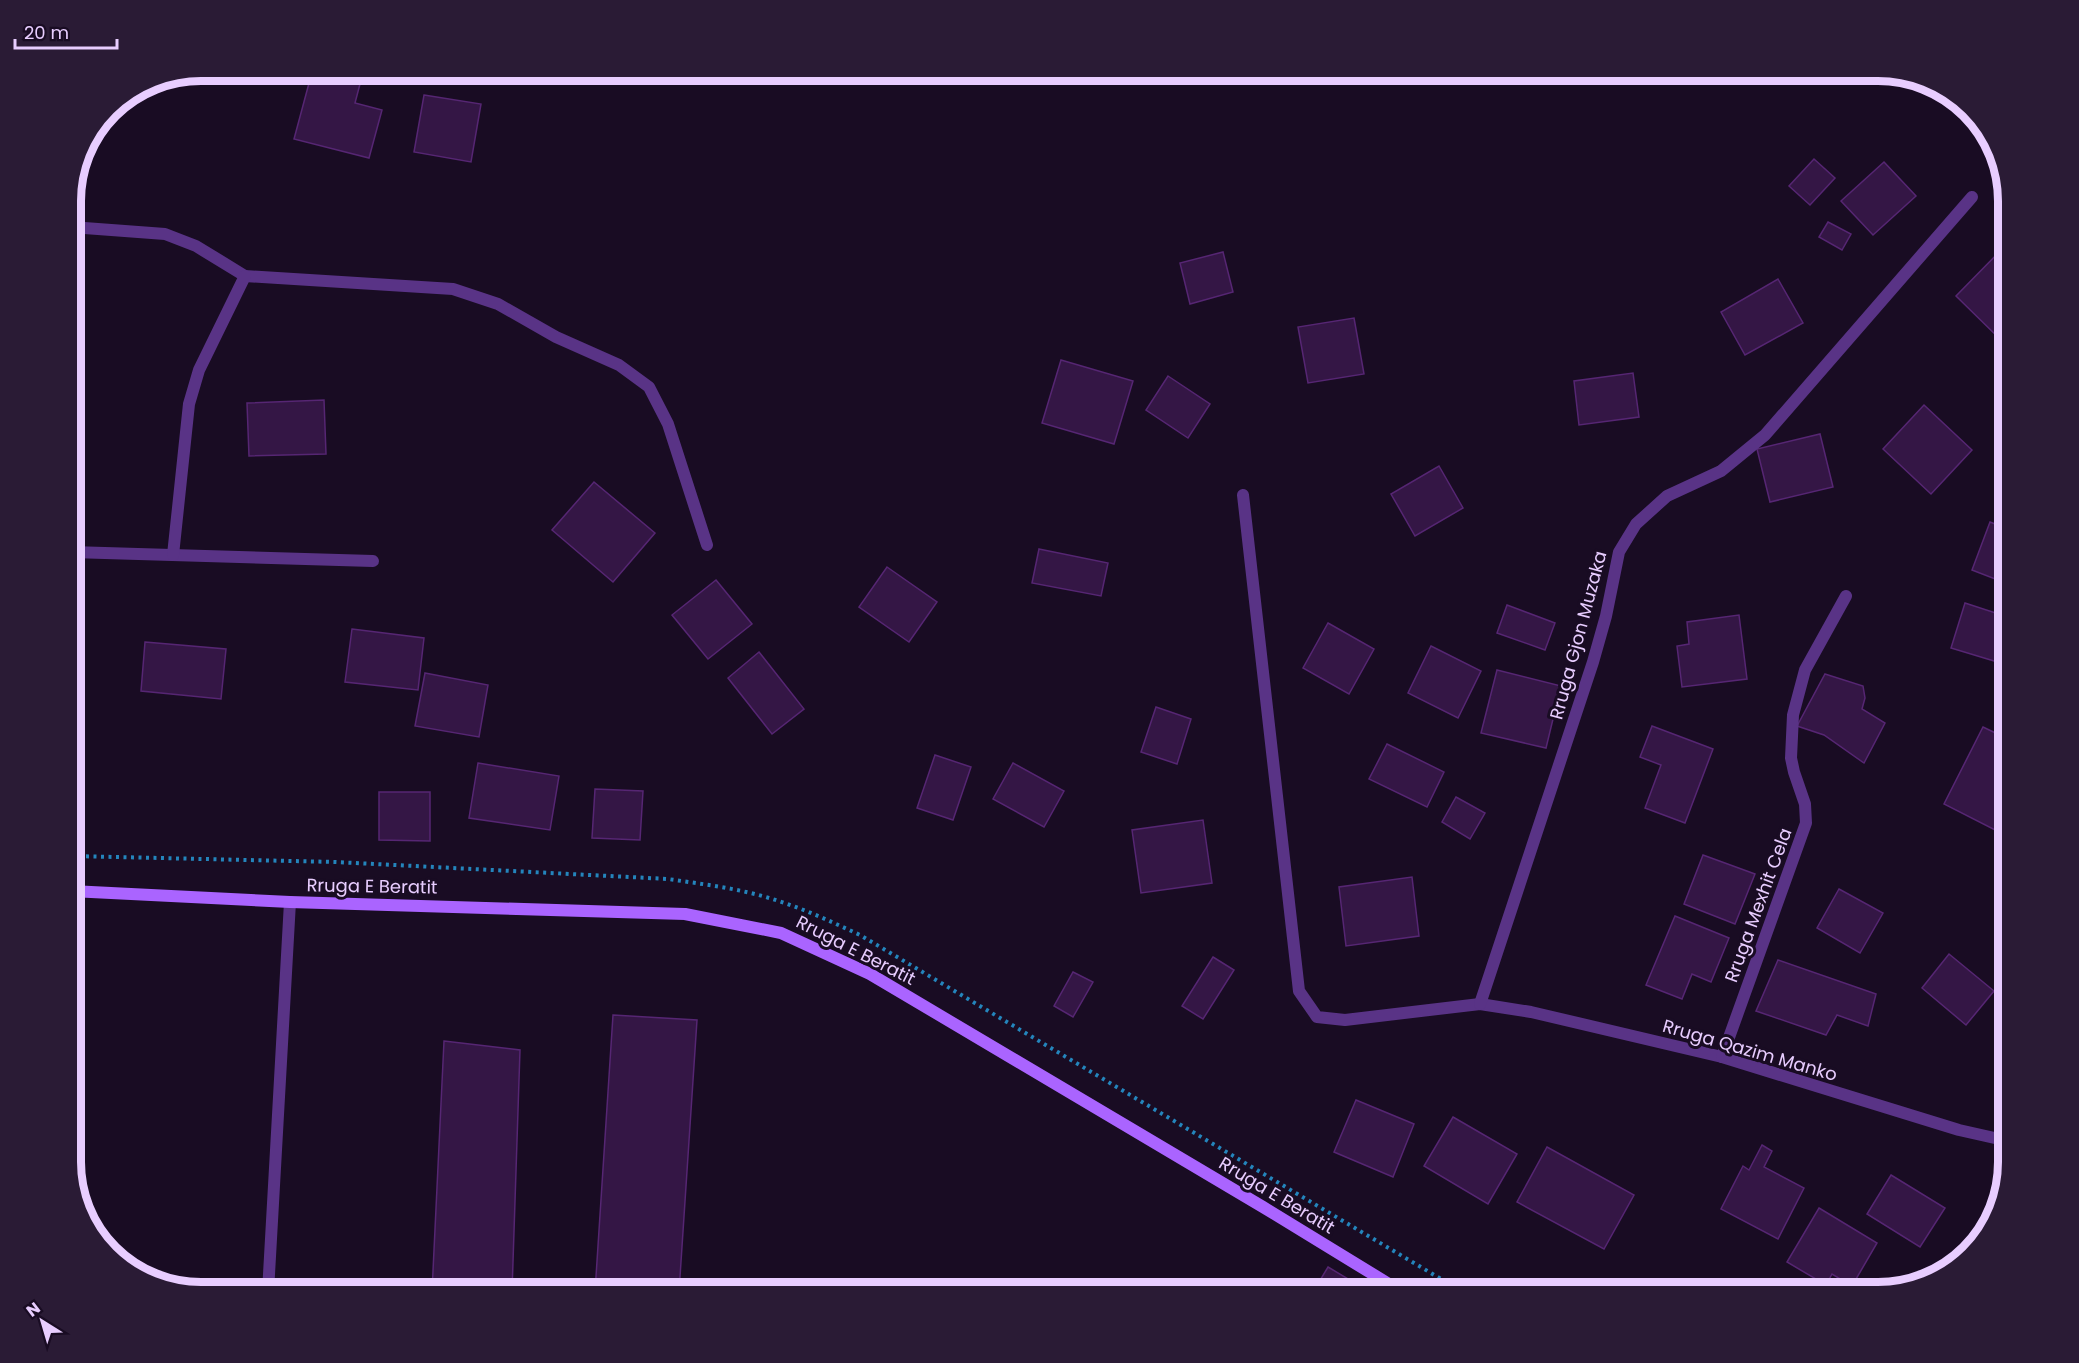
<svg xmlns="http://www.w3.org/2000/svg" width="2079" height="1363" viewBox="0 0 2079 1363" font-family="Poppins,sans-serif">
	<rect width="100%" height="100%" fill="#190c23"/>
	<g fill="#341645" stroke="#562673" stroke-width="1.5">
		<path d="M 312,72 L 360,84 L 355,103 L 382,110 L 369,158 L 294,139 Z"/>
		<path d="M 424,95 L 481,104 L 471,162 L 414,152 Z"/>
		<path d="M 1814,159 L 1835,178 L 1810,205 L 1789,186 Z"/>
		<path d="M 1884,162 L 1916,196 L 1873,235 L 1841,201 Z"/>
		<path d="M 1828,222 L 1851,234 L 1842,250 L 1819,237 Z"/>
		<path d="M 2006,245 L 2008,247 L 2008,341 L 2005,344 L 1956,296 Z"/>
		<path d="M 1223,252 L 1233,292 L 1190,304 L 1180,263 Z"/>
		<path d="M 1778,279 L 1803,323 L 1745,355 L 1721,312 Z"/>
		<path d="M 1354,318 L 1364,374 L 1308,383 L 1298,327 Z"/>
		<path d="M 1061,360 L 1133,381 L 1114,444 L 1042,423 Z"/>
		<path d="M 1633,373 L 1639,417 L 1579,425 L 1574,381 Z"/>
		<path d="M 1168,376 L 1210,404 L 1188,438 L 1146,410 Z"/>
		<path d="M 324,400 L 326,454 L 249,456 L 247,403 Z"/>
		<path d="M 1924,405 L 1972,450 L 1931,494 L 1883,449 Z"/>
		<path d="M 1820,434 L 1833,487 L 1770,502 L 1757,449 Z"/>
		<path d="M 1439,466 L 1463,508 L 1415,536 L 1391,494 Z"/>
		<path d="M 594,482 L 655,533 L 613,582 L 552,530 Z"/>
		<path d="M 1990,522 L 2008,529 L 2008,584 L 1972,570 Z"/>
		<path d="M 1039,549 L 1108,563 L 1101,596 L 1032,583 Z"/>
		<path d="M 887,567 L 937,602 L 909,642 L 859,607 Z"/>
		<path d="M 716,580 L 752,624 L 708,659 L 672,615 Z"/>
		<path d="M 1965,603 L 2008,617 L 2008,649 L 2004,664 L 1951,648 Z"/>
		<path d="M 1507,605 L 1555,623 L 1545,650 L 1497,633 Z"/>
		<path d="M 1739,615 L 1747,679 L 1682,687 L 1677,646 L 1689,644 L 1687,622 Z"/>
		<path d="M 1328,623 L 1374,649 L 1349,694 L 1303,668 Z"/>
		<path d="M 352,629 L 424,638 L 418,690 L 345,682 Z"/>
		<path d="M 145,642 L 226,649 L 221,699 L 141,691 Z"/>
		<path d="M 1431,646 L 1481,671 L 1458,718 L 1408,693 Z"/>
		<path d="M 759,652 L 804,709 L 772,734 L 728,678 Z"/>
		<path d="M 1497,670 L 1561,686 L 1546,748 L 1481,733 Z"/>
		<path d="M 425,673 L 488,685 L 479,737 L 415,726 Z"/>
		<path d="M 1825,674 L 1863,686 L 1865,698 L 1862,709 L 1885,723 L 1864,763 L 1824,735 L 1797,726 Z"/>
		<path d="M 1156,707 L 1191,719 L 1177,764 L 1141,752 Z"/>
		<path d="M 1652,726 L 1713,749 L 1685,823 L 1645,808 L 1661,765 L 1640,757 Z"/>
		<path d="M 1983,727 L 2008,739 L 2008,819 L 2001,833 L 1944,804 Z"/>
		<path d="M 1387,744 L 1444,772 L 1427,807 L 1369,779 Z"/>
		<path d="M 935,755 L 971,767 L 953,820 L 917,808 Z"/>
		<path d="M 478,763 L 559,776 L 550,830 L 469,818 Z"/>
		<path d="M 1013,763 L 1064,791 L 1044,827 L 993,799 Z"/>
		<path d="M 595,789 L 643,791 L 640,840 L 592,838 Z"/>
		<path d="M 379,792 L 430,792 L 430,841 L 379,840 Z"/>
		<path d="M 1456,797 L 1485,813 L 1470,839 L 1442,822 Z"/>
		<path d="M 1203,820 L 1212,883 L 1141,893 L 1132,830 Z"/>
		<path d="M 1703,855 L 1755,874 L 1735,924 L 1684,904 Z"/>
		<path d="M 1412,877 L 1419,936 L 1346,946 L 1339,887 Z"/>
		<path d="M 1839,889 L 1883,913 L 1860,953 L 1817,928 Z"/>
		<path d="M 1675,916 L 1729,938 L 1711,982 L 1692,974 L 1682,999 L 1646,985 Z"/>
		<path d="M 1949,954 L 1994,991 L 1966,1025 L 1922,988 Z"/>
		<path d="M 1213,957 L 1234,970 L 1203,1019 L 1182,1006 Z"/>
		<path d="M 1778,960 L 1876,994 L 1868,1026 L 1837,1015 L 1826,1035 L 1756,1011 Z"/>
		<path d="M 1073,972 L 1093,982 L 1073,1017 L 1054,1006 Z"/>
		<path d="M 613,1015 L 697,1020 L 679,1292 L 595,1292 Z"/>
		<path d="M 444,1041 L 520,1050 L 512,1292 L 432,1292 Z"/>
		<path d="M 1356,1100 L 1414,1124 L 1393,1177 L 1334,1152 Z"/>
		<path d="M 1453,1117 L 1517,1154 L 1488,1204 L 1424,1166 Z"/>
		<path d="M 1762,1145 L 1772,1151 L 1764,1167 L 1804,1188 L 1778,1239 L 1721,1209 L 1743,1166 L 1749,1170 Z"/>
		<path d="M 1547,1147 L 1634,1195 L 1604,1249 L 1517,1202 Z"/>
		<path d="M 1891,1175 L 1945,1208 L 1920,1247 L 1867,1214 Z"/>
		<path d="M 1819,1208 L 1877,1243 L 1852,1286 L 1832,1274 L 1826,1285 L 1787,1262 Z"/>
		<path d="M 1328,1267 L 1370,1292 L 1313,1292 Z"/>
	</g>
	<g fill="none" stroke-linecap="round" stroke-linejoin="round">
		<path stroke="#2485bc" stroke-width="4" stroke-dasharray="3 4.5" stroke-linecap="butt" d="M 71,856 L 336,862 L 668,879 C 702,884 736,888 769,898 C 800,907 830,921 860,935 L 1463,1292"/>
		<g stroke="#593386" stroke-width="12">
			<path d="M 71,227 L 165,234 L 196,246 L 245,276 L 453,289 L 498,304 L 556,337 L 619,365 L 649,387 L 668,424 L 707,545"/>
			<path d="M 1243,495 L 1299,991 L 1317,1017 L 1345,1020 L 1480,1004 L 1531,1012 L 1722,1057 L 1959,1130 L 2008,1141"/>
			<path d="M 71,552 L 373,561"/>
			<path d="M 173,555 L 189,404 L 199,370 L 245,276"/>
			<path d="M 1480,1004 L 1593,662 L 1606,616 L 1619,552 L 1636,524 L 1667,496 L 1721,471 L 1765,435 L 1972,197"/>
			<path d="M 1722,1057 L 1806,823 L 1805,804 L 1794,772 L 1791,758 L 1793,715 L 1805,670 L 1846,596"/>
			<path d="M 1934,1278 L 1983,1238"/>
			<path d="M 268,1292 L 290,902"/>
		</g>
		<path stroke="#aa64ff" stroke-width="12" d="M 71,891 L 290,902 L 685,914 L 781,933 L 870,974 L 1263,1207 L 1402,1292"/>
	</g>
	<g text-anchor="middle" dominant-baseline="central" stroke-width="6" stroke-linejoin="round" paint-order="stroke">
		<g font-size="18" fill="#e8cdff" stroke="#190c23">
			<text transform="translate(1578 635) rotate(-75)">Rruga Gjon Muzaka</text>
			<text transform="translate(372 886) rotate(1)">Rruga E Beratit</text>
			<text transform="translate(1758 905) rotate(-70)">Rruga Mexhit Cela</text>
			<text transform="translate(856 950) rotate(27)">Rruga E Beratit</text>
			<text transform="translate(1750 1050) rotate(16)">Rruga Qazim Manko</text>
			<text transform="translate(1277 1195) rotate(31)">Rruga E Beratit</text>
		</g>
	</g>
	<path d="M0 0H2079V1363H0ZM201 81H1878A120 120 0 0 1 1998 201V1162A120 120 0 0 1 1878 1282H201A120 120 0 0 1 81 1162V201A120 120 0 0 1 201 81Z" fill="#2a1b35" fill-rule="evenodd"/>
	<path fill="none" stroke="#e8cdff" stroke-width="8" d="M201 81H1878A120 120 0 0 1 1998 201V1162A120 120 0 0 1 1878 1282H201A120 120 0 0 1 81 1162V201A120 120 0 0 1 201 81Z"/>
	<g transform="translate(42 1321) rotate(323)" stroke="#190c23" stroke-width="4.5" paint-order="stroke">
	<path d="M0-4.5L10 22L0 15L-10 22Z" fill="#e8cdff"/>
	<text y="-9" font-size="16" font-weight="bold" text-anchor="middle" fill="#e8cdff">N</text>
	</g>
	<path d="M15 39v9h102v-9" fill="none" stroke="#e8cdff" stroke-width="3"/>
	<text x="24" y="39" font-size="18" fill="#e8cdff" stroke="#190c23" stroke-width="4.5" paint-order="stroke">20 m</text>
</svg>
